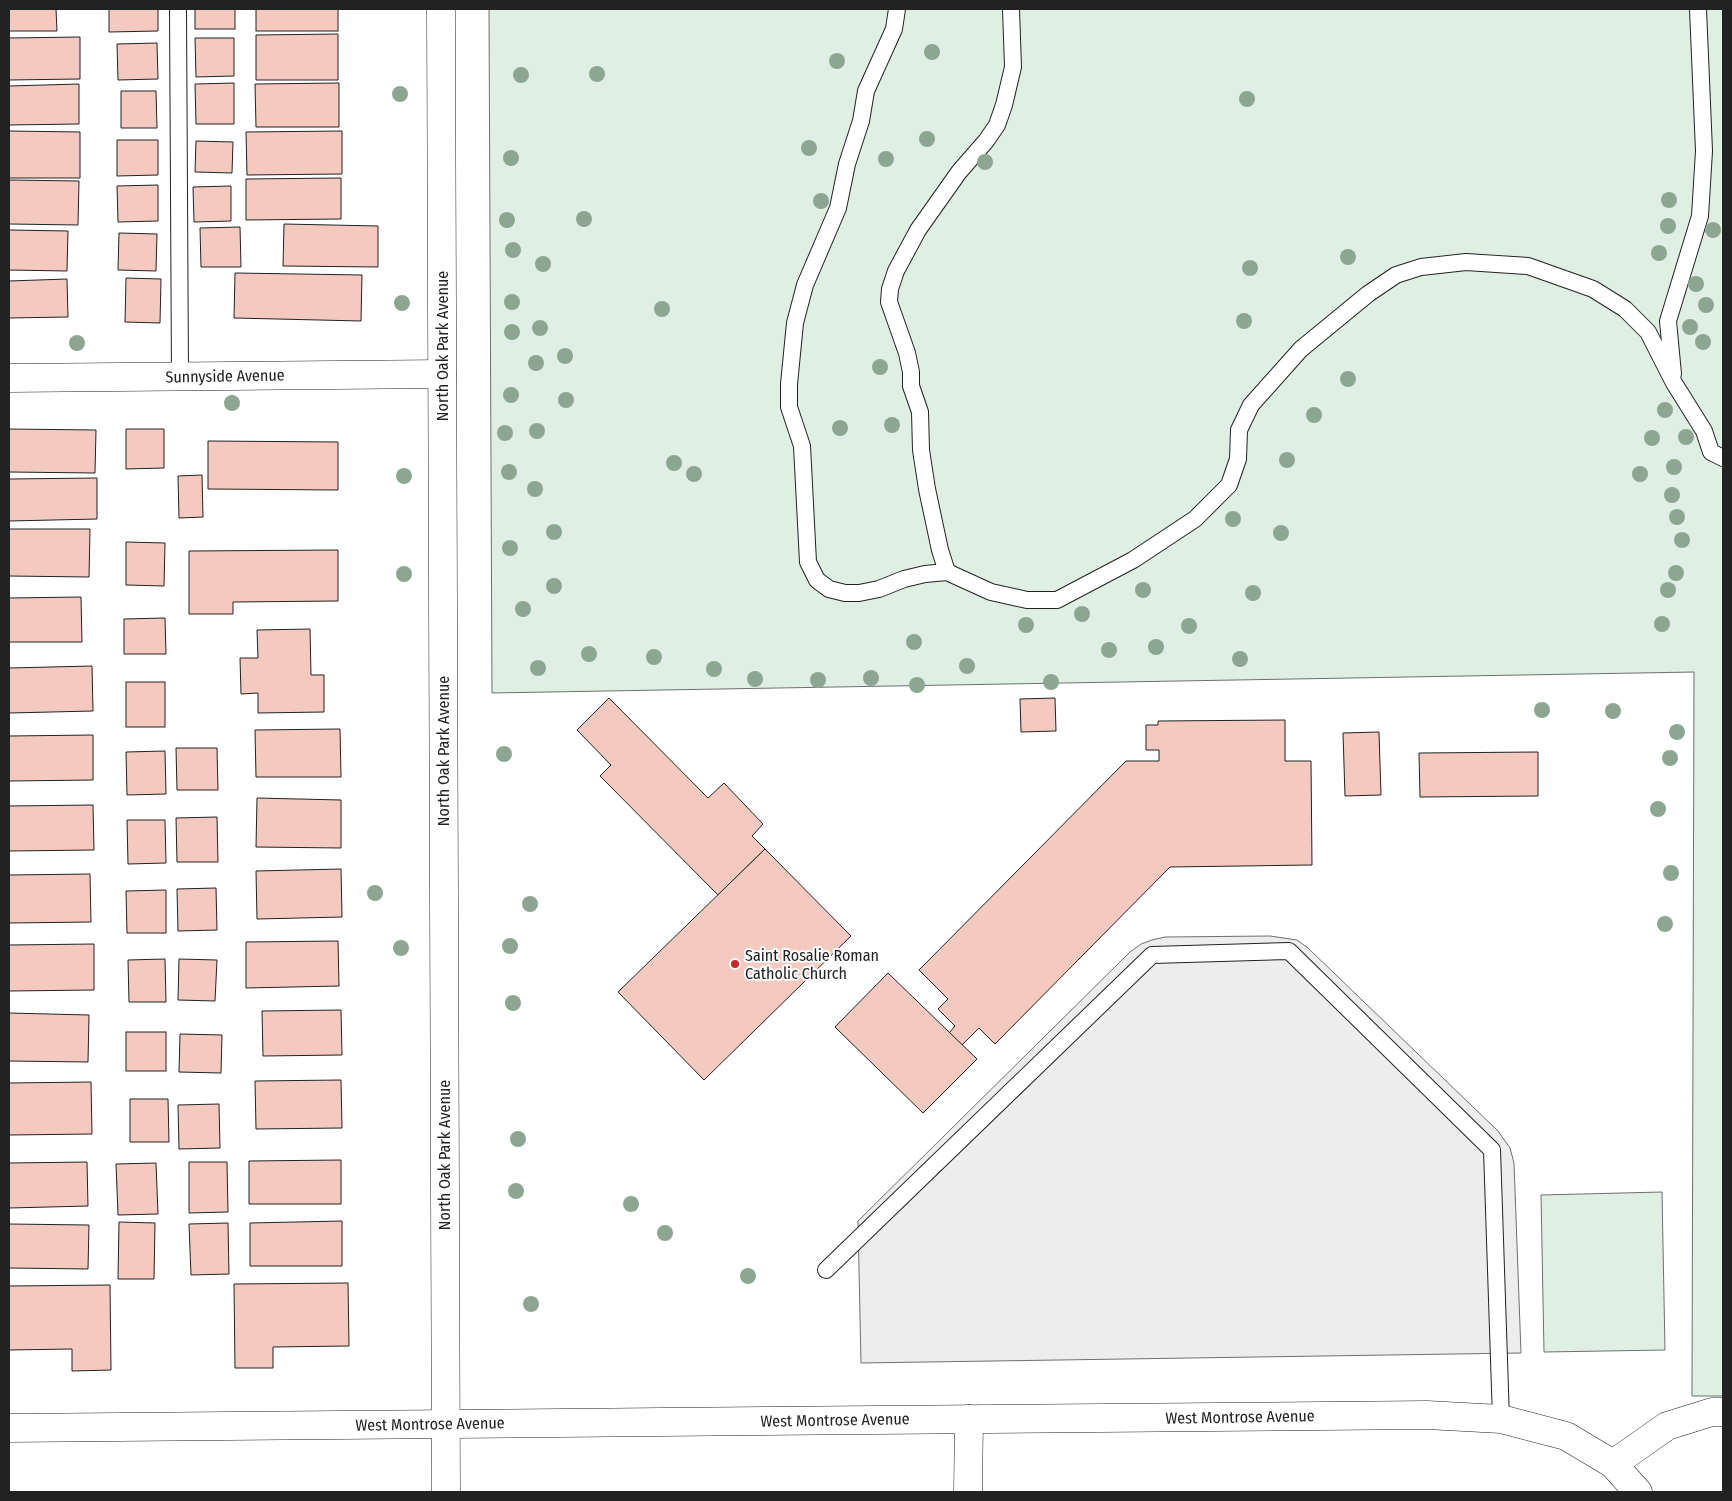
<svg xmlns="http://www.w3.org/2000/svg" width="1732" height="1501" viewBox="0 0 1732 1501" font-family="'Fira Sans Condensed',sans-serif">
	<rect width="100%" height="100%" fill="#fff"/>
	<g fill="#e0efe3" stroke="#6f6f6f">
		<path d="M 489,9 L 1723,9 L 1723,1396 L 1692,1396 L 1694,672 L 492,693 Z"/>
		<path d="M 1662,1192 L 1665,1350 L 1544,1352 L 1541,1195 Z"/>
	</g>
	<path fill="#ededed" stroke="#6f6f6f" d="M 1270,936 L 1297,940 L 1308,948 L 1498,1131 L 1510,1148 L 1514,1163 L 1521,1353 L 861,1363 L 858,1221 L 1130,952 L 1141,944 L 1152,940 L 1165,937 Z"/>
	<g fill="#f3c9c0" stroke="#222">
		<path d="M 9,9 L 56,9 L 57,31 L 9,31 Z"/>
		<path d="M 109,9 L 158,9 L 158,31 L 109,32 Z"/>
		<rect x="195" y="9" width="40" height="20"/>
		<rect x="256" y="9" width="82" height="22"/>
		<path d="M 338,34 L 338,80 L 256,80 L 256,35 Z"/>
		<path d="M 80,37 L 80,79 L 9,80 L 9,38 Z"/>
		<path d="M 195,38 L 234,38 L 234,76 L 196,77 Z"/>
		<path d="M 157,43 L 158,79 L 118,80 L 117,44 Z"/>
		<path d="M 234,83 L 234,124 L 196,124 L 195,84 Z"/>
		<path d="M 339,83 L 339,127 L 256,127 L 255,84 Z"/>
		<path d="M 79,84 L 79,124 L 9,125 L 9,86 Z"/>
		<path d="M 121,91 L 156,91 L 157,128 L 121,128 Z"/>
		<path d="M 9,131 L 80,132 L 80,178 L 9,178 Z"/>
		<path d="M 342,131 L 342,174 L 247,175 L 246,132 Z"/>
		<path d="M 117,140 L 158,140 L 158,175 L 117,176 Z"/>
		<path d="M 196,141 L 233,142 L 232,173 L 195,172 Z"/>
		<path d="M 341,178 L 341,219 L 246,220 L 246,179 Z"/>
		<path d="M 9,180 L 79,181 L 78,225 L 9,224 Z"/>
		<path d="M 158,185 L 158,221 L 118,222 L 117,186 Z"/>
		<path d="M 231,186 L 231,221 L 194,222 L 193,187 Z"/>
		<path d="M 284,224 L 378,226 L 378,267 L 283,266 Z"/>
		<path d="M 240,227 L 241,267 L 201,267 L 200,228 Z"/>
		<path d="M 9,230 L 68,231 L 67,271 L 9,270 Z"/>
		<path d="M 119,233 L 157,234 L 156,271 L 118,270 Z"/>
		<path d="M 235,273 L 362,275 L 361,321 L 234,318 Z"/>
		<path d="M 126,278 L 161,279 L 160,323 L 125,322 Z"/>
		<path d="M 67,279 L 68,317 L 9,318 L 9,281 Z"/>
		<path d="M 9,429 L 96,430 L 95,473 L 9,472 Z"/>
		<path d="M 126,429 L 164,429 L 164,468 L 126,469 Z"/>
		<path d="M 208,441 L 338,442 L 338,490 L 208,489 Z"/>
		<path d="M 202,475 L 203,517 L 179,518 L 178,476 Z"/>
		<path d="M 97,478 L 97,519 L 9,521 L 9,479 Z"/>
		<path d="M 9,529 L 90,529 L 89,577 L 9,576 Z"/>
		<path d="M 126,542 L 165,543 L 164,586 L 126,585 Z"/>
		<path d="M 338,550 L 338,601 L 233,602 L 233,614 L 189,614 L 189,551 Z"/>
		<path d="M 81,597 L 82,642 L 9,642 L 9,598 Z"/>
		<path d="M 165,618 L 166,654 L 124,654 L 124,619 Z"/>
		<path d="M 310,629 L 311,675 L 324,675 L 324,712 L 258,713 L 258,693 L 241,694 L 240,658 L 258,658 L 257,630 Z"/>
		<path d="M 92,666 L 93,711 L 9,713 L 9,668 Z"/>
		<rect x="126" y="682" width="39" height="45"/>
		<path d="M 609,698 L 708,798 L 724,783 L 763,824 L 752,836 L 765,849 L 718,895 L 600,776 L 611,765 L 577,730 Z"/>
		<path d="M 1055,698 L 1056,731 L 1021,732 L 1020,699 Z"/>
		<path d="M 1285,720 L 1285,761 L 1311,761 L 1312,865 L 1170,867 L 995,1044 L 979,1028 L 962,1045 L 949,1033 L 955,1026 L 938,1009 L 948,999 L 919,970 L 1126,761 L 1159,761 L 1159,750 L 1146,750 L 1146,725 L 1158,725 L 1158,721 Z"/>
		<path d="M 340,729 L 341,777 L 256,777 L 255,730 Z"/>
		<path d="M 1379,732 L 1381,795 L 1345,796 L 1343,733 Z"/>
		<path d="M 93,735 L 93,780 L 9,781 L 9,736 Z"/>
		<path d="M 176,748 L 217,748 L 218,790 L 177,790 Z"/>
		<path d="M 165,751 L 166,794 L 127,795 L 126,752 Z"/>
		<path d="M 1538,752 L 1538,796 L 1420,797 L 1419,753 Z"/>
		<path d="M 257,798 L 341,800 L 341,848 L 256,847 Z"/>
		<path d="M 93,805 L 94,850 L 9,851 L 9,806 Z"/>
		<path d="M 217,817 L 218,862 L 177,862 L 176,818 Z"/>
		<path d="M 127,820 L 165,820 L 166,863 L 128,864 Z"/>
		<path d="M 765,849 L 851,936 L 704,1080 L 618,992 Z"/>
		<path d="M 341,869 L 342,917 L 257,919 L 256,871 Z"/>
		<path d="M 90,874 L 91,922 L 9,923 L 9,875 Z"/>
		<path d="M 216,888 L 217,930 L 178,931 L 177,889 Z"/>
		<path d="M 166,890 L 166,933 L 127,933 L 126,891 Z"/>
		<path d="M 338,941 L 339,986 L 246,988 L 246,942 Z"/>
		<path d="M 94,944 L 94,990 L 9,991 L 9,945 Z"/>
		<path d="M 165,959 L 166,1002 L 129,1002 L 128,960 Z"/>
		<path d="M 179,959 L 217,960 L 215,1001 L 178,1000 Z"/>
		<path d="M 888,973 L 977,1059 L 923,1113 L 835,1027 Z"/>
		<path d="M 341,1010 L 342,1055 L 263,1056 L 262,1011 Z"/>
		<path d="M 9,1013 L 89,1015 L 88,1062 L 9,1061 Z"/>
		<rect x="126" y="1032" width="40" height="39"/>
		<path d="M 180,1034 L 222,1035 L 221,1073 L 179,1072 Z"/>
		<path d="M 341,1080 L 342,1128 L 256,1129 L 255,1081 Z"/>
		<path d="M 91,1082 L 92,1134 L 9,1135 L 9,1083 Z"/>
		<path d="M 130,1099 L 168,1099 L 169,1142 L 130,1142 Z"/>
		<path d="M 219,1104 L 220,1148 L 179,1149 L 178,1105 Z"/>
		<path d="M 341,1160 L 341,1204 L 249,1204 L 249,1161 Z"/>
		<path d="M 87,1162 L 88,1206 L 9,1208 L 9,1163 Z"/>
		<path d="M 189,1162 L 227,1162 L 228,1212 L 189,1213 Z"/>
		<path d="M 156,1163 L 158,1214 L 118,1215 L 116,1164 Z"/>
		<path d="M 342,1221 L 342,1266 L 250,1266 L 250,1223 Z"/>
		<path d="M 119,1222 L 155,1223 L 154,1279 L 118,1279 Z"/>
		<path d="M 228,1223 L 229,1274 L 191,1275 L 189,1224 Z"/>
		<path d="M 9,1224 L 89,1225 L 88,1269 L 9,1268 Z"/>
		<path d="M 348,1283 L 349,1346 L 273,1347 L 273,1368 L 235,1368 L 234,1284 Z"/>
		<path d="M 110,1285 L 111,1370 L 72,1371 L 72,1349 L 9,1350 L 9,1286 Z"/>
	</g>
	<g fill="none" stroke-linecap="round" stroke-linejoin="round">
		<g stroke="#222" stroke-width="18">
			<g id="lane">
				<path d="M 178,9 L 180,376"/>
				<path d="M 897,9 L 894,29 L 866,91 L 861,121 L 847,164 L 838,208 L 805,285 L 795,323 L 789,384 L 789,407 L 802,446 L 808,562 L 817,580 L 829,589 L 845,593 L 859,593 L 879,589 L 904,579 L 925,574 L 947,572 L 991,592 L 1027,600 L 1057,600 L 1133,560 L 1195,519 L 1229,485 L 1238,459 L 1239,430 L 1251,405 L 1301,349 L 1368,294 L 1396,275 L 1421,267 L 1466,262 L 1528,266 L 1593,289 L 1625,309 L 1648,332 L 1674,383 L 1704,431 L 1711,452 L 1723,458"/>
				<path d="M 1673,374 L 1668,321 L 1700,216 L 1704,151 L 1698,9"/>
				<path d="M 947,572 L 940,550 L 927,489 L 921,450 L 920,412 L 911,386 L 911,372 L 907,353 L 889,302 L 890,289 L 896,271 L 918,230 L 959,172 L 986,141 L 997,125 L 1004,105 L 1013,67 L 1011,9"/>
				<path d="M 826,1270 L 1152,955 L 1289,951 L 1492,1150 L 1501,1419"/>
			</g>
		</g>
		<g stroke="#222" stroke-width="29">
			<g id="street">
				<path d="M 9,378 L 442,374"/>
				<path d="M 1613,1464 L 1667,1426 L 1712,1412 L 1723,1412"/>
				<path d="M 968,1492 L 969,1419"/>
			</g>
		</g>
		<g stroke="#222" stroke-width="29">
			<g id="secondary">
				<path d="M 441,9 L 446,1492"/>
				<path d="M 9,1428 L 1427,1415 L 1501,1419 L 1566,1436 L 1613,1464 L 1638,1492"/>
			</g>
		</g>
		<use href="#lane" stroke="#fff" stroke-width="16"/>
		<use href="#street" stroke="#fff" stroke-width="28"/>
		<use href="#secondary" stroke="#fff" stroke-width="28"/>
	</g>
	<g fill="#8da692">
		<circle cx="932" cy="52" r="8"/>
		<circle cx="837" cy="61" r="8"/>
		<circle cx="597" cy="74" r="8"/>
		<circle cx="521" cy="75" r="8"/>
		<circle cx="400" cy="94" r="8"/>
		<circle cx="1247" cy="99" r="8"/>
		<circle cx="927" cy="139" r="8"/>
		<circle cx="809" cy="148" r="8"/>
		<circle cx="511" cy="158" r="8"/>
		<circle cx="886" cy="159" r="8"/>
		<circle cx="985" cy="162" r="8"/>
		<circle cx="1669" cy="200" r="8"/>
		<circle cx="821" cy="201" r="8"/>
		<circle cx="584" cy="219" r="8"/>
		<circle cx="507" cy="220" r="8"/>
		<circle cx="1668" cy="226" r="8"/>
		<circle cx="1713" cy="230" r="8"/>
		<circle cx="513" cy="250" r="8"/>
		<circle cx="1659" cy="253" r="8"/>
		<circle cx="1348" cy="257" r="8"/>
		<circle cx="543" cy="264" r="8"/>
		<circle cx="1250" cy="268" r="8"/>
		<circle cx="1696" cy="284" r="8"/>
		<circle cx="512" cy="302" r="8"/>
		<circle cx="402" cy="303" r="8"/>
		<circle cx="1706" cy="305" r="8"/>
		<circle cx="662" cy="309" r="8"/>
		<circle cx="1244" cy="321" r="8"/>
		<circle cx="1690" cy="327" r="8"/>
		<circle cx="540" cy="328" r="8"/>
		<circle cx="512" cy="332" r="8"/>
		<circle cx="1703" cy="342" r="8"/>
		<circle cx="77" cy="343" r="8"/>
		<circle cx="565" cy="356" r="8"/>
		<circle cx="536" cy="363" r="8"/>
		<circle cx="880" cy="367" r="8"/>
		<circle cx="1348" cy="379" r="8"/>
		<circle cx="511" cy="395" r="8"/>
		<circle cx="566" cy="400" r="8"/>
		<circle cx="232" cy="403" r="8"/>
		<circle cx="1665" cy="410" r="8"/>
		<circle cx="1314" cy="415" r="8"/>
		<circle cx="892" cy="425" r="8"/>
		<circle cx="840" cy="428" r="8"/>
		<circle cx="537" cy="431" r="8"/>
		<circle cx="505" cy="433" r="8"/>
		<circle cx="1686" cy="437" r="8"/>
		<circle cx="1652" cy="438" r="8"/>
		<circle cx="1287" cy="460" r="8"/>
		<circle cx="674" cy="463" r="8"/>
		<circle cx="1674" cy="467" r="8"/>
		<circle cx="509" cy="472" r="8"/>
		<circle cx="694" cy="474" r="8"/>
		<circle cx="1640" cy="474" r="8"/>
		<circle cx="404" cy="476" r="8"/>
		<circle cx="535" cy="489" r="8"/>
		<circle cx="1672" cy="495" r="8"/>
		<circle cx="1677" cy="517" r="8"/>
		<circle cx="1233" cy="519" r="8"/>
		<circle cx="554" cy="532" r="8"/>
		<circle cx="1281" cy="533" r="8"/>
		<circle cx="1682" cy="540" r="8"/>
		<circle cx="510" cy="548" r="8"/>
		<circle cx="1676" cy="573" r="8"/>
		<circle cx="404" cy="574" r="8"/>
		<circle cx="554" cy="586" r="8"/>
		<circle cx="1143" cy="590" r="8"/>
		<circle cx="1668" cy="590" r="8"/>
		<circle cx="1253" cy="593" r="8"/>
		<circle cx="523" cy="609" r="8"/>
		<circle cx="1082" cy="614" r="8"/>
		<circle cx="1662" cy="624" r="8"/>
		<circle cx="1026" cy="625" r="8"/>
		<circle cx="1189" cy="626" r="8"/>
		<circle cx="914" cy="642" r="8"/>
		<circle cx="1156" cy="647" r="8"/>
		<circle cx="1109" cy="650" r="8"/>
		<circle cx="589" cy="654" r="8"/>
		<circle cx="654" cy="657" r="8"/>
		<circle cx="1240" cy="659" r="8"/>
		<circle cx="967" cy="666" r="8"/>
		<circle cx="538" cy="668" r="8"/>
		<circle cx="714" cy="669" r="8"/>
		<circle cx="871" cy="678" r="8"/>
		<circle cx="755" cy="679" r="8"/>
		<circle cx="818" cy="680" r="8"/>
		<circle cx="1051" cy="682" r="8"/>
		<circle cx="917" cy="685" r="8"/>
		<circle cx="1542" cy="710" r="8"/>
		<circle cx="1613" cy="711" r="8"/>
		<circle cx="1677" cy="732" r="8"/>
		<circle cx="504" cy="754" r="8"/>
		<circle cx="1670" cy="758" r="8"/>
		<circle cx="1658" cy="809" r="8"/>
		<circle cx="1671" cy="873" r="8"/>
		<circle cx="375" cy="893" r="8"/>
		<circle cx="530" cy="904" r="8"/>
		<circle cx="1665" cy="924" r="8"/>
		<circle cx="510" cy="946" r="8"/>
		<circle cx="401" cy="948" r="8"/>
		<circle cx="513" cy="1003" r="8"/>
		<circle cx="518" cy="1139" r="8"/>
		<circle cx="516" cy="1191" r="8"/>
		<circle cx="631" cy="1204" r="8"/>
		<circle cx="665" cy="1233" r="8"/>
		<circle cx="748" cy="1276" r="8"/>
		<circle cx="531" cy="1304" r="8"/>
	</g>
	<circle fill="#c62828" stroke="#fff" stroke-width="2" cx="735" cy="964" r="5"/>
	<g text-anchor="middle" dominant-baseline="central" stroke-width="4" stroke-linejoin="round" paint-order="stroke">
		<g font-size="16" fill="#222" stroke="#fff">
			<text transform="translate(442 346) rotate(-90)">North Oak Park Avenue</text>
			<text transform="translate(225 376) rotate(-1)">Sunnyside Avenue</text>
			<text transform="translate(443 751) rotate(-90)">North Oak Park Avenue</text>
			<text transform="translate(444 1155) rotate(-90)">North Oak Park Avenue</text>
			<text transform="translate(1240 1417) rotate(-1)">West Montrose Avenue</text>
			<text transform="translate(835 1420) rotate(-1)">West Montrose Avenue</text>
			<text transform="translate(430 1424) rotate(-1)">West Montrose Avenue</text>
		</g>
		<g font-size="16" fill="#222" stroke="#fff" text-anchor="start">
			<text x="745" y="955">Saint Rosalie Roman<tspan x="745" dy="18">Catholic Church</tspan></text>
		</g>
	</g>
	<rect width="1732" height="1501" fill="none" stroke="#222222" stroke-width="20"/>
</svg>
